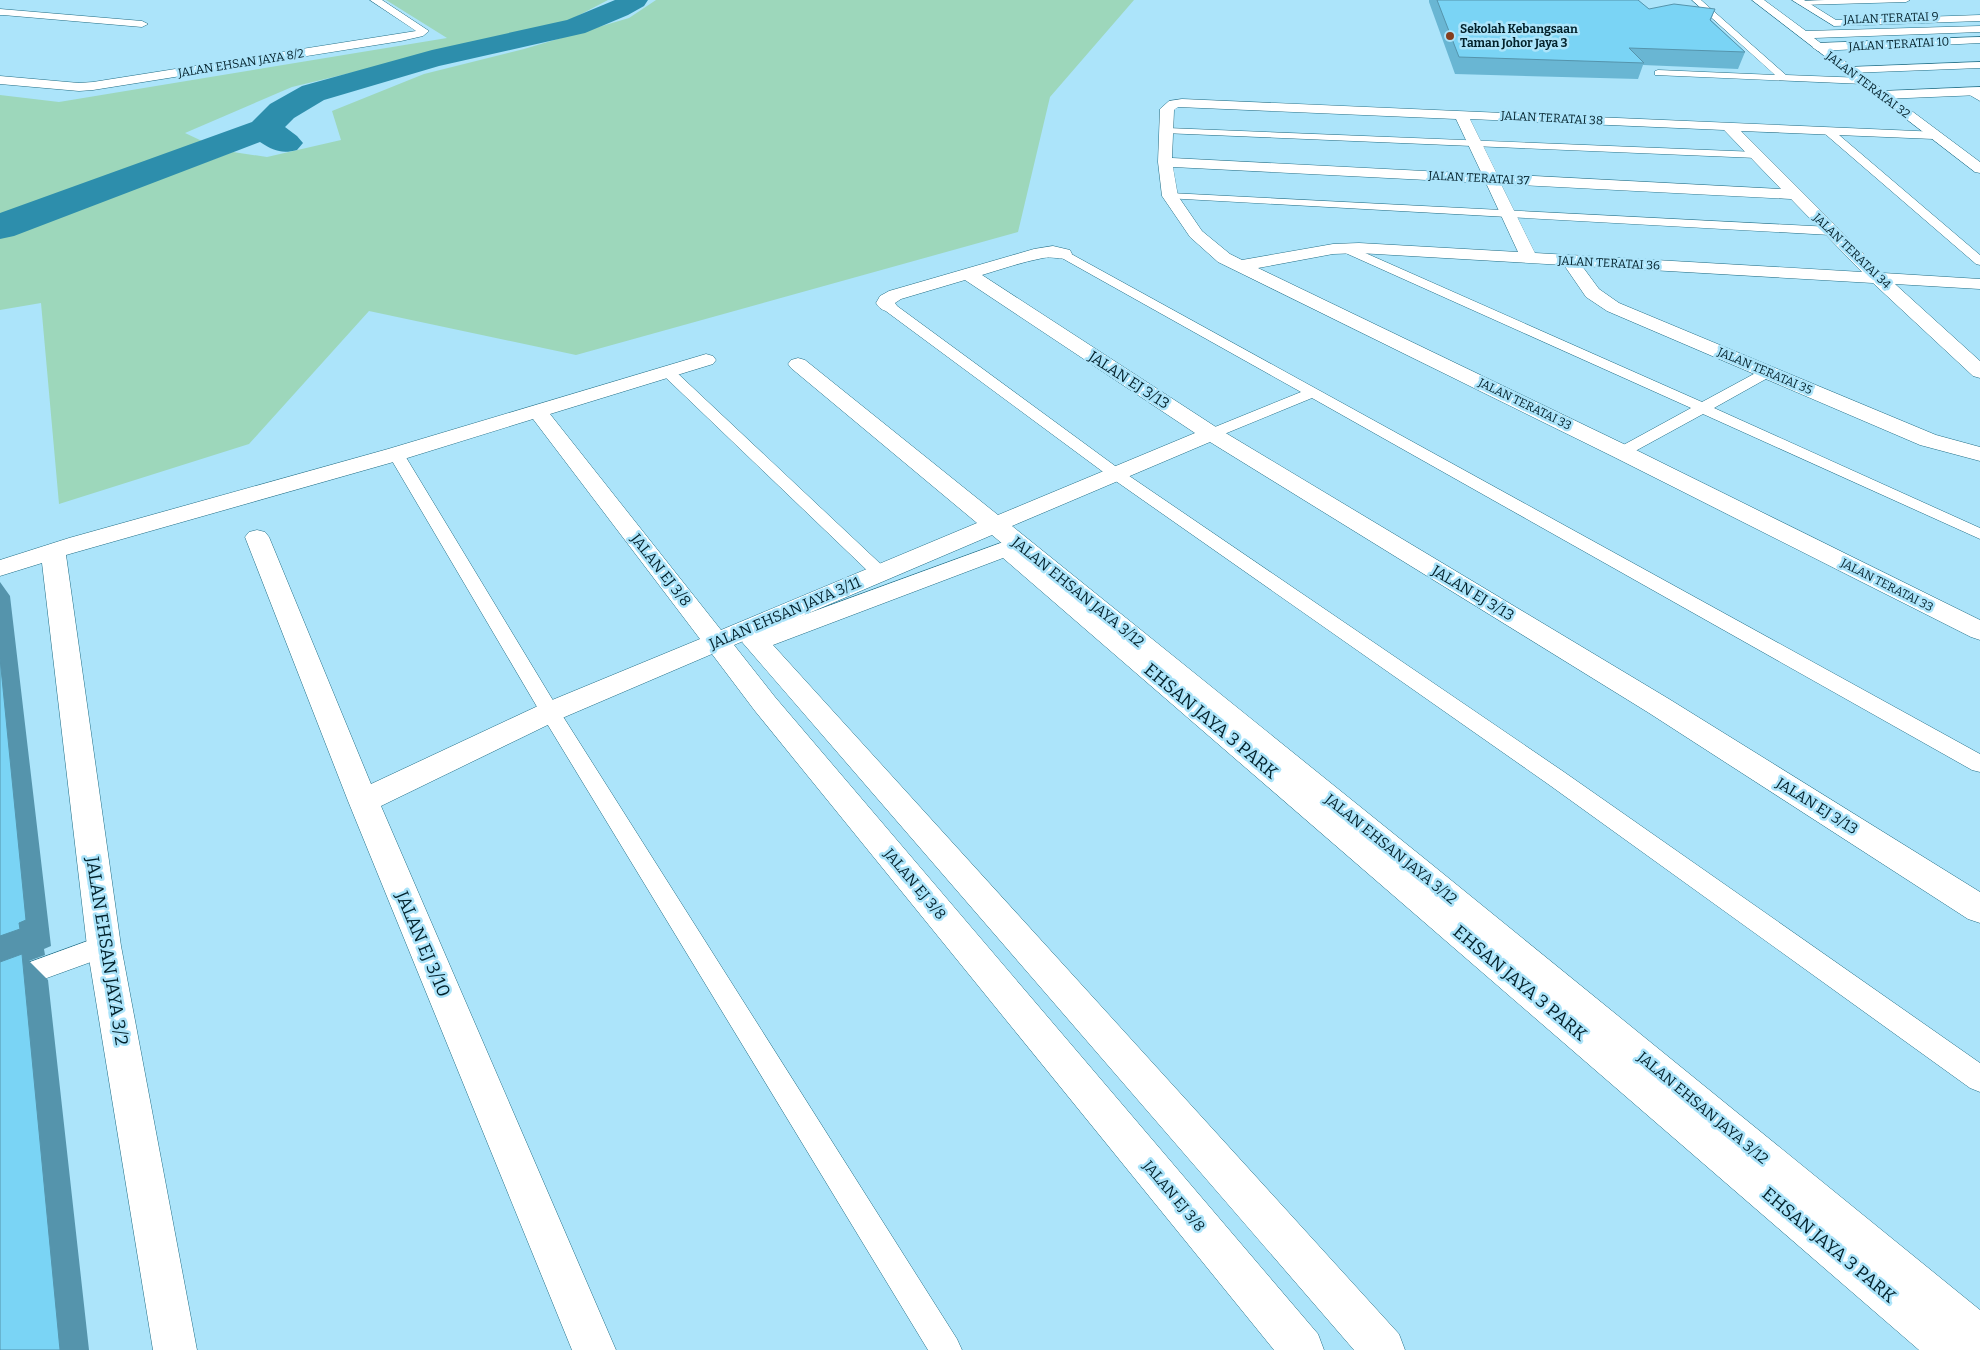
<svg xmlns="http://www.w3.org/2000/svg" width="1980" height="1350" viewBox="0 0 1980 1350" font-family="Bitter,serif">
	<rect width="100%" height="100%" fill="#ace4fa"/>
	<g fill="#9dd7bb">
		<path d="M 386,0 L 608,0 L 570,20 L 292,87 L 185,133 L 202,141 L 0,217 L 0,95 L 59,102 L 447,38 Z"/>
		<path d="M 656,0 L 1134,0 L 1050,97 L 1018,232 L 576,355 L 369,311 L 249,444 L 59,504 L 41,303 L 0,310 L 0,238 L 233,152 L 267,157 L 341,140 L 332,111 L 424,74 L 524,49 L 629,18 Z"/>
	</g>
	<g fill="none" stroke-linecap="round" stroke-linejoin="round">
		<path fill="#2d8eac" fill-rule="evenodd" d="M 615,0 L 648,0 L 644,6 L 628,15 L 585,33 L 439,66 L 324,100 L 294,118 L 285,127 L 297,136 L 303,143 L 297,150 C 282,154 274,151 260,142 L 14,236 L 0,239 L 0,213 L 252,122 L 270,104 L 302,86 L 432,50 L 567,20 Z"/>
		<g stroke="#216d85" stroke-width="1">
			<g id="service">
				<path d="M 1692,0 L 1701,0 L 1786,75 L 1864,78 L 1869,81 L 1864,84 L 1655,75 L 1655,71 L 1658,70 L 1775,75 Z"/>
				<path d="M 1825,0 L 1910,0 L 1906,2 L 1801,5 L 1797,3 L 1801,1 Z"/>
				<path d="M 1980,62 L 1980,68 L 1849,73 L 1845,70 L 1849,67 Z"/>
				<path d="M 1971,89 L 1980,94 L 1980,101 L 1968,94 L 1968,90 Z"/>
				<path d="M 1167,128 L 1757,152 L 1762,155 L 1757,158 L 1163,133 L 1163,129 Z"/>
				<path d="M 1828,128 L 1832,129 L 1980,255 L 1980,265 L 1976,264 L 1824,133 L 1823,131 Z"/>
				<path d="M 1170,193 L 1831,227 L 1837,231 L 1831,235 L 1166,198 L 1164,196 L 1166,194 Z"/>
				<path d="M 1345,244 L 1702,402 L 1763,369 L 1773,369 L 1775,372 L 1773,375 L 1714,408 L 1980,528 L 1980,539 L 1703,414 L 1628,455 L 1616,455 L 1614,452 L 1616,449 L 1691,408 L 1341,251 L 1339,248 Z"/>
				<path d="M 1064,250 L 1980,754 L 1980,772 L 1972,770 L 1312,398 L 1217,437 L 1205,437 L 1203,434 L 1205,431 L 1301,392 L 1060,257 L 1058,254 Z"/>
				<path d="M 888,302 L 893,303 L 1122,471 L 1564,772 L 1980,1063 L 1980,1092 L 1970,1088 L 1548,784 L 1110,477 L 883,309 L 881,306 Z"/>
				<path d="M 668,368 L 673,369 L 886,569 L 889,573 L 886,577 L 880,579 L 874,577 L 663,375 L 661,372 L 663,369 Z"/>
				<path d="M 396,449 L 402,451 L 404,454 L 557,707 L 957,1339 L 962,1350 L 928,1350 L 543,717 L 388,454 L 390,451 Z"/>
				<path d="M 104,935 L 113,938 L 116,946 L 113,954 L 0,995 L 0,973 Z"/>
			</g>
		</g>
		<g stroke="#216d85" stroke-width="1">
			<path id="pedestrian" d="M 1006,541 L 1015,543 L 1969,1334 L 1975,1350 L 1919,1350 L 1003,558 L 773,645 L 1399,1334 L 1405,1350 L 1354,1350 L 742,642 L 746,636 Z"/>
		</g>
		<g stroke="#216d85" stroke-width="1">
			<g id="minor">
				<path d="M 370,0 L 382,0 L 429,31 L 423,36 L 401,41 L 93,90 L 79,91 L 0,84 L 0,76 L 79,83 L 93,82 L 416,31 Z"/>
				<path d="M 1792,0 L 1804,0 L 1836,20 L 1980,15 L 1980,21 L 1834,26 Z"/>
				<path d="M 0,9 L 142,21 L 148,24 L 142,27 L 3,15 L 0,15 Z"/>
				<path d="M 1980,37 L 1980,43 L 1818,51 L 1812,47 L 1818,43 Z"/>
				<path d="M 1980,87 L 1980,95 L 1883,99 L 1877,95 L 1883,91 Z"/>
				<path d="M 1182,99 L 1939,132 L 1941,135 L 1939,138 L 1934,139 L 1741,131 L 1883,273 L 1980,279 L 1980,289 L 1895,284 L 1980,361 L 1980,378 L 1973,376 L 1873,283 L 1582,266 L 1599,289 L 1619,303 L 1936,435 L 1980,447 L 1980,461 L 1920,445 L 1607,311 L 1586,297 L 1564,265 L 1359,253 L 1333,254 L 1258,268 L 1630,447 L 1980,620 L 1980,640 L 1971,637 L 1614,457 L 1218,262 L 1190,237 L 1162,196 L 1158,162 L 1160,109 L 1169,101 ZM 1178,107 L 1456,119 L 1482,174 L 1172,158 L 1174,110 ZM 1470,119 L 1724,130 L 1781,189 L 1497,174 ZM 1173,167 L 1486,183 L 1518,252 L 1359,243 L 1333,244 L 1242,260 L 1230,254 L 1202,231 L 1178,196 ZM 1501,184 L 1791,199 L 1862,272 L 1535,253 Z"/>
				<path d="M 1053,246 L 1070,250 L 1072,254 L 1070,258 C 1061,260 1052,256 1043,258 C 1022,262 1002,269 982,275 L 1219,429 L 1669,699 L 1980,892 L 1980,923 L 1968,919 L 1649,713 L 1210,442 L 1012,526 L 1430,863 L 1980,1310 L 1980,1350 L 1960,1350 L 1408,881 L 992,535 L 734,645 L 775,697 L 1318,1334 L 1324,1350 L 1274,1350 L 755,711 L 712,654 L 560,719 L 381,806 L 616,1350 L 572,1350 L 348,801 L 245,537 L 249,532 L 257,530 L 265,532 L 269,537 L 371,784 L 540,705 L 700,639 L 533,419 L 404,459 L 66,555 L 121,946 L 197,1350 L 153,1350 L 87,946 L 42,563 L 0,576 L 0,560 L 69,538 L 388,449 L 706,354 L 713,356 L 716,360 L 713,364 L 550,414 L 721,630 L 977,523 L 791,368 L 788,364 L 791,360 L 798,358 L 805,360 L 998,515 L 1195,433 L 965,280 L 901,299 L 895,303 L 897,306 L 894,310 C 886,312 881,311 876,303 L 880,296 L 889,291 L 1034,249 Z"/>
			</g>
		</g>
		<g stroke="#216d85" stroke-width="1">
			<path id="tertiary" d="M 1752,0 L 1764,0 L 1806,31 L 1980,26 L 1980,32 L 1814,38 L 1980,162 L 1980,173 L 1975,172 Z"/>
		</g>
		<use href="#service" fill="#fff" fill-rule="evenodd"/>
		<use href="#pedestrian" fill="#fff" fill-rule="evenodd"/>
		<use href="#minor" fill="#fff" fill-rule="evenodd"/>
		<use href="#tertiary" fill="#fff" fill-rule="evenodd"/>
	</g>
	<path fill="#69b6d3" d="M 1429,0 L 1638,0 L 1649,9 L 1715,9 L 1711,20 L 1745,52 L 1738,69 L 1643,65 L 1638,79 L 1455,74 L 1429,2 Z"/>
	<path fill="#5594ac" d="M 0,582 L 10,596 L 51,946 L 44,949 L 45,955 L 29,961 L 48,980 L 89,1350 L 60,1350 L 0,971 Z"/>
	<g fill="#7ad4f5" stroke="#5594ac">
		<path d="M 1437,0 L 1638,0 L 1649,9 L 1674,4 L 1715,9 L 1710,20 L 1745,52 L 1629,48 L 1644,63 L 1459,57 Z"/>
		<path d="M 0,658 L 26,920 L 19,923 L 20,929 L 0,936 Z"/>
		<path d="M 22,954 L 60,1350 L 0,1350 L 0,962 Z"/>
	</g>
	<circle fill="#853e1d" stroke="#ace4fa" stroke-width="2" cx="1450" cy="36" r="5"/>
	<g text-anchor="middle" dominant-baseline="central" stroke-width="5" stroke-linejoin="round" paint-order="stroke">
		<g font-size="12" fill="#02212b" stroke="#ace4fa">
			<text transform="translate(1891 18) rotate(-2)">JALAN TERATAI 9</text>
			<text transform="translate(1899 44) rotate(-3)">JALAN TERATAI 10</text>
			<text transform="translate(241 63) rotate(-9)">JALAN EHSAN JAYA 8/2</text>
			<text transform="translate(1868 85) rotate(37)">JALAN TERATAI 32</text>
			<text transform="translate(1552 118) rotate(3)">JALAN TERATAI 38</text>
			<text transform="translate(1479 178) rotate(3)">JALAN TERATAI 37</text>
			<text transform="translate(1852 251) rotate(44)">JALAN TERATAI 34</text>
			<text transform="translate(1609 263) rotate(3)">JALAN TERATAI 36</text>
			<text transform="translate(1765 371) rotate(23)">JALAN TERATAI 35</text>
			<text transform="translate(1525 404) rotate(26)">JALAN TERATAI 33</text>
			<text transform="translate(1887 585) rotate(27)">JALAN TERATAI 33</text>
		</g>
		<g font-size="12" font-weight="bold" fill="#02212b" stroke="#ace4fa" text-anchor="start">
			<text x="1460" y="29">Sekolah Kebangsaan<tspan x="1460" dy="14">Taman Johor Jaya 3</tspan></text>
		</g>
		<g font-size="15" fill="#02212b" stroke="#ace4fa">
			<text transform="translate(1129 380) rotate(33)">JALAN EJ 3/13</text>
			<text transform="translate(661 570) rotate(52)">JALAN EJ 3/8</text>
			<text transform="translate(1078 592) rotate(39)">JALAN EHSAN JAYA 3/12</text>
			<text transform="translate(1473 593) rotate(31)">JALAN EJ 3/13</text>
			<text transform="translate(785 613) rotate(-23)">JALAN EHSAN JAYA 3/11</text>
			<text transform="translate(1817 806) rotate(32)">JALAN EJ 3/13</text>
			<text transform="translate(1391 849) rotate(39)">JALAN EHSAN JAYA 3/12</text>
			<text transform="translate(915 884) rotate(50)">JALAN EJ 3/8</text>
			<text transform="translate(1703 1108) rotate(40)">JALAN EHSAN JAYA 3/12</text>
			<text transform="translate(1174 1196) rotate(50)">JALAN EJ 3/8</text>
		</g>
		<g font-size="18" fill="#02212b" stroke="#ace4fa">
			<text transform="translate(1211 721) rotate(40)">EHSAN JAYA 3 PARK</text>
			<text transform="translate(423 944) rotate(67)">JALAN EJ 3/10</text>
			<text transform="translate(107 951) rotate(81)">JALAN EHSAN JAYA 3/2</text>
			<text transform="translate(1520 983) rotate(40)">EHSAN JAYA 3 PARK</text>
			<text transform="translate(1829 1245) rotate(40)">EHSAN JAYA 3 PARK</text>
		</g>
	</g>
</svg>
